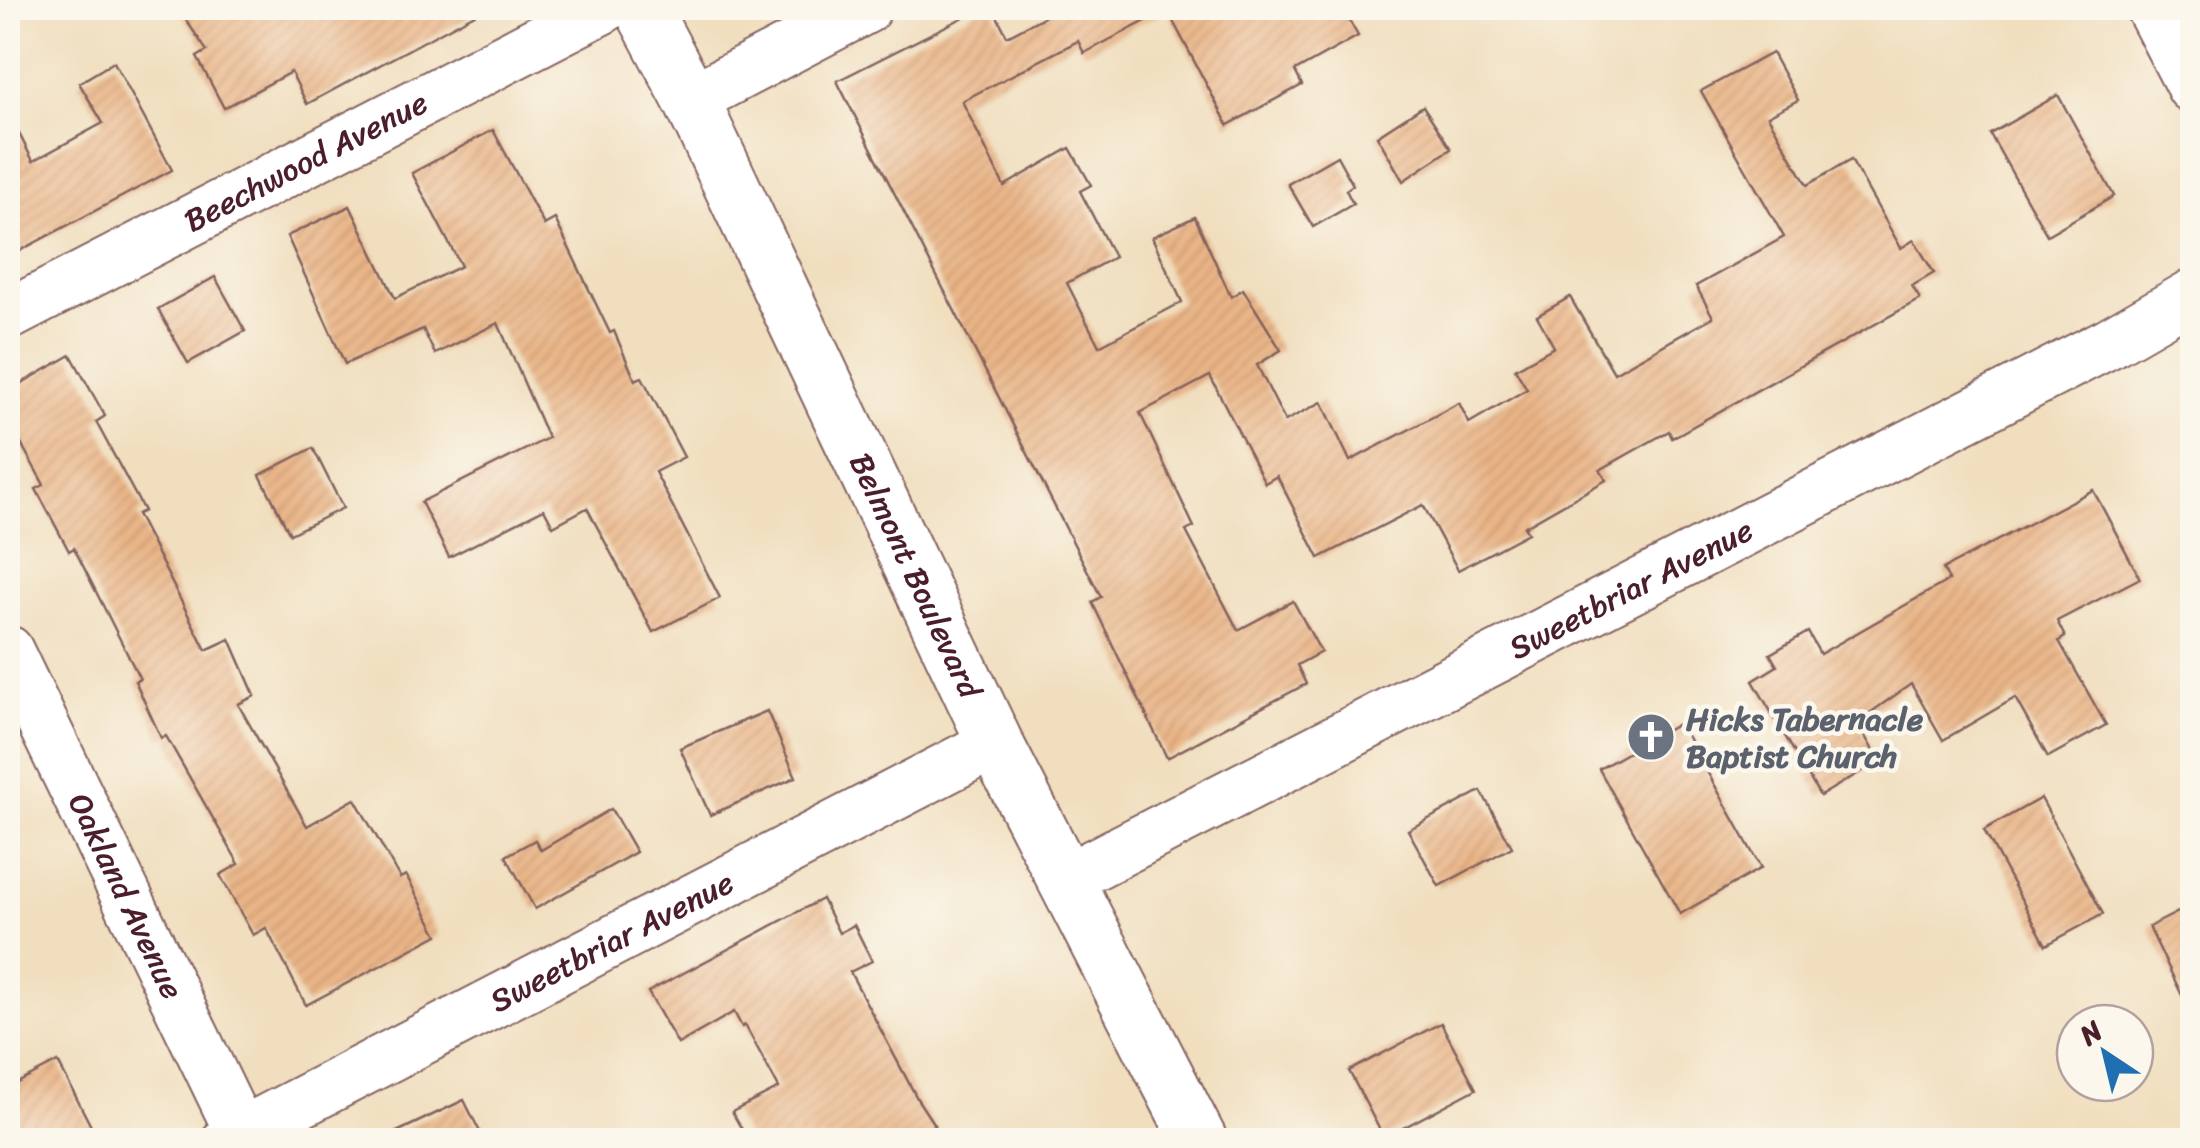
<svg xmlns="http://www.w3.org/2000/svg" width="2200" height="1148" viewBox="0 0 2200 1148" font-family="Sriracha,sans-serif">
	<defs>
		<pattern id="building-hatch" width="6" height="6" patternUnits="userSpaceOnUse" patternTransform="scale(2.5)"><rect width="6" height="6" fill="#eab587"/><path d="M-1 1l2-2M0 6l6-6M5 7l2-2" fill="none" stroke="#ca9b75"/></pattern>
	</defs>
	<rect width="100%" height="100%" fill="#fbf7ec"/>
	<filter id="ink" filterUnits="userSpaceOnUse"><feTurbulence type="fractalNoise" baseFrequency=".01" numOctaves="2"/><feDisplacementMap in="SourceGraphic" scale="20" xChannelSelector="R" yChannelSelector="G"/><feConvolveMatrix kernelMatrix="1 2 1 2 8 2 1 2 1" color-interpolation-filters="sRGB"/></filter>
	<filter id="wash" filterUnits="userSpaceOnUse"><feTurbulence type="fractalNoise" baseFrequency=".0048" numOctaves="4" result="noise"/><feDisplacementMap in="SourceGraphic" scale="40" xChannelSelector="R" yChannelSelector="G"/><feGaussianBlur stdDeviation="2.25" result="paint"/><feColorMatrix in="noise" values="0 0 0 0 0 0 0 0 0 0 0 0 0 0 0 0 0 1.4 0 .05"/><feComposite in="paint" operator="in"/></filter>
	<g filter="url(#wash)">
		<rect width="100%" height="100%" fill="#f0debe"/>
		<g id="blocks">
			<g fill="url(#building-hatch)">
				<path d="M 178,8 L 486,8 L 307,104 L 291,72 L 224,108 L 197,57 L 207,51 Z"/>
				<path d="M 982,8 L 993,8 L 1007,36 L 1061,8 L 1342,8 L 1358,36 L 1295,71 L 1302,85 L 1228,125 L 1167,10 L 1084,53 L 1078,41 L 962,101 L 1004,186 L 1070,148 L 1091,185 L 1080,191 L 1114,257 L 1067,283 L 1099,346 L 1182,302 L 1152,237 L 1195,217 L 1231,297 L 1243,289 L 1281,350 L 1257,365 L 1285,421 L 1322,402 L 1350,461 L 1459,403 L 1469,423 L 1527,389 L 1515,369 L 1554,347 L 1537,316 L 1570,297 L 1614,373 L 1713,317 L 1696,286 L 1784,237 L 1701,91 L 1772,53 L 1798,100 L 1768,116 L 1807,185 L 1851,160 L 1901,248 L 1914,240 L 1934,273 L 1912,286 L 1920,299 L 1672,438 L 1669,431 L 1600,470 L 1606,480 L 1524,527 L 1528,533 L 1458,570 L 1423,505 L 1319,558 L 1277,476 L 1265,483 L 1210,376 L 1140,413 L 1194,527 L 1186,531 L 1238,630 L 1293,601 L 1321,652 L 1297,665 L 1306,684 L 1167,758 L 1092,602 L 1101,597 L 837,81 Z"/>
				<path d="M 114,62 L 172,170 L 8,257 L 8,112 L 33,161 L 103,123 L 79,83 Z"/>
				<path d="M 2058,95 L 2114,196 L 2047,235 L 1990,134 Z"/>
				<path d="M 1423,106 L 1451,149 L 1403,181 L 1377,136 Z"/>
				<path d="M 493,130 L 544,225 L 555,219 L 610,333 L 614,331 L 635,380 L 642,377 L 684,457 L 655,472 L 720,598 L 653,632 L 587,508 L 553,526 L 544,509 L 449,557 L 421,502 L 548,438 L 498,323 L 435,354 L 423,329 L 345,364 L 287,236 L 350,206 L 395,298 L 461,266 L 412,173 Z"/>
				<path d="M 1337,156 L 1353,185 L 1346,190 L 1353,204 L 1313,227 L 1288,184 Z"/>
				<path d="M 215,277 L 245,331 L 188,363 L 158,309 Z"/>
				<path d="M 71,355 L 105,416 L 96,422 L 144,511 L 137,514 L 206,650 L 230,639 L 255,696 L 238,704 L 307,826 L 355,799 L 400,878 L 406,875 L 438,935 L 306,1005 L 266,928 L 253,935 L 220,875 L 239,864 L 166,736 L 161,738 L 135,681 L 140,679 L 74,548 L 69,551 L 36,489 L 44,485 L 8,420 L 8,391 Z"/>
				<path d="M 313,448 L 343,508 L 290,534 L 260,475 Z"/>
				<path d="M 2093,490 L 2140,578 L 2057,621 L 2065,637 L 2059,641 L 2106,725 L 2048,757 L 2015,698 L 1943,740 L 1911,684 L 1857,722 L 1879,761 L 1820,796 L 1753,681 L 1777,666 L 1770,654 L 1808,632 L 1820,654 L 1949,580 L 1943,569 Z"/>
				<path d="M 767,711 L 796,777 L 710,815 L 680,748 Z"/>
				<path d="M 1680,723 L 1761,868 L 1680,914 L 1599,769 Z"/>
				<path d="M 1481,791 L 1512,847 L 1439,886 L 1408,830 Z"/>
				<path d="M 2041,798 L 2103,914 L 2046,945 L 1984,830 Z"/>
				<path d="M 611,809 L 636,852 L 535,909 L 506,856 L 535,840 L 541,850 Z"/>
				<path d="M 822,899 L 839,933 L 854,925 L 872,961 L 850,972 L 918,1100 L 944,1140 L 748,1140 L 732,1112 L 779,1088 L 745,1025 L 742,1027 L 734,1012 L 678,1044 L 648,992 Z"/>
				<path d="M 2192,905 L 2192,1016 L 2149,927 Z"/>
				<path d="M 1441,1023 L 1476,1089 L 1384,1138 L 1349,1071 Z"/>
				<path d="M 58,1062 L 98,1140 L 8,1140 L 8,1088 Z"/>
				<path d="M 464,1100 L 484,1140 L 380,1140 Z"/>
			</g>
		</g>
	</g>
	<g filter="url(#ink)">
		<use href="#blocks" fill-opacity="0" stroke="#84625e" stroke-width="2.5"/>
		<g fill="none" stroke-linecap="round" stroke-linejoin="round">
			<g stroke="#84625e" stroke-width="54">
				<g id="minor">
					<path d="M 2151,8 L 2192,87"/>
					<path d="M 691,100 L 866,8"/>
					<path id="s1" d="M 8,315 L 603,8"/>
					<path id="s2" d="M 8,651 L 244,1140"/>
					<path id="s3" d="M 1066,879 L 2109,343 L 2192,295"/>
					<path id="s4" d="M 228,1140 L 995,743"/>
				</g>
			</g>
			<g stroke="#84625e" stroke-width="59">
				<g id="tertiary">
					<path id="s5" d="M 642,8 L 691,100 L 995,743 L 1199,1140"/>
				</g>
			</g>
			<use href="#minor" stroke="#fff" stroke-width="50"/>
			<use href="#tertiary" stroke="#fff" stroke-width="55"/>
		</g>
	</g>
	<defs>
		<g id="church-disc" transform="scale(2.5)"><circle r="9.5" fill="#6b7280" stroke="#fbf7ec"/><path d="M-1.2-6h2.4v3.5h3.3v2.4h-3.3V6h-2.4V-.1h-3.3v-2.4h3.3Z" fill="#fff"/></g>
	</defs>
	<g fill-rule="evenodd">
		<use href="#church-disc" x="1651" y="737"/>
	</g>
	<g text-anchor="middle" dominant-baseline="central" stroke-width="9" stroke-linejoin="round" paint-order="stroke">
		<g font-size="32" fill="#4a1f2b" stroke="#fbf7ec">
			<text stroke="none"><textPath href="#s1" startOffset="335">Beechwood Avenue</textPath></text>
			<text stroke="none"><textPath href="#s5" startOffset="630">Belmont Boulevard</textPath></text>
			<text stroke="none"><textPath href="#s3" startOffset="635">Sweetbriar Avenue</textPath></text>
			<text stroke="none"><textPath href="#s2" startOffset="272">Oakland Avenue</textPath></text>
			<text stroke="none"><textPath href="#s4" startOffset="432">Sweetbriar Avenue</textPath></text>
		</g>
		<g font-size="32" font-weight="bold" fill="#5b616d" stroke="#fbf7ec" text-anchor="start">
			<text x="1686" y="719">Hicks Tabernacle<tspan x="1686" dy="37">Baptist Church</tspan></text>
		</g>
	</g>
	<rect width="2200" height="1148" fill="none" stroke="#fbf7ec" stroke-width="40"/>
	<g transform="translate(2105 1053) rotate(325)"><circle r="48" fill="#fbf7ec" stroke="#b4a19f" stroke-width="2.5"/>
	<path d="M0-8L18 38L0 25L-18 38Z" fill="#1f6fb2"/>
	<text y="-15" font-size="28" font-weight="bold" text-anchor="middle" fill="#4a1f2b">N</text>
	</g>
</svg>
